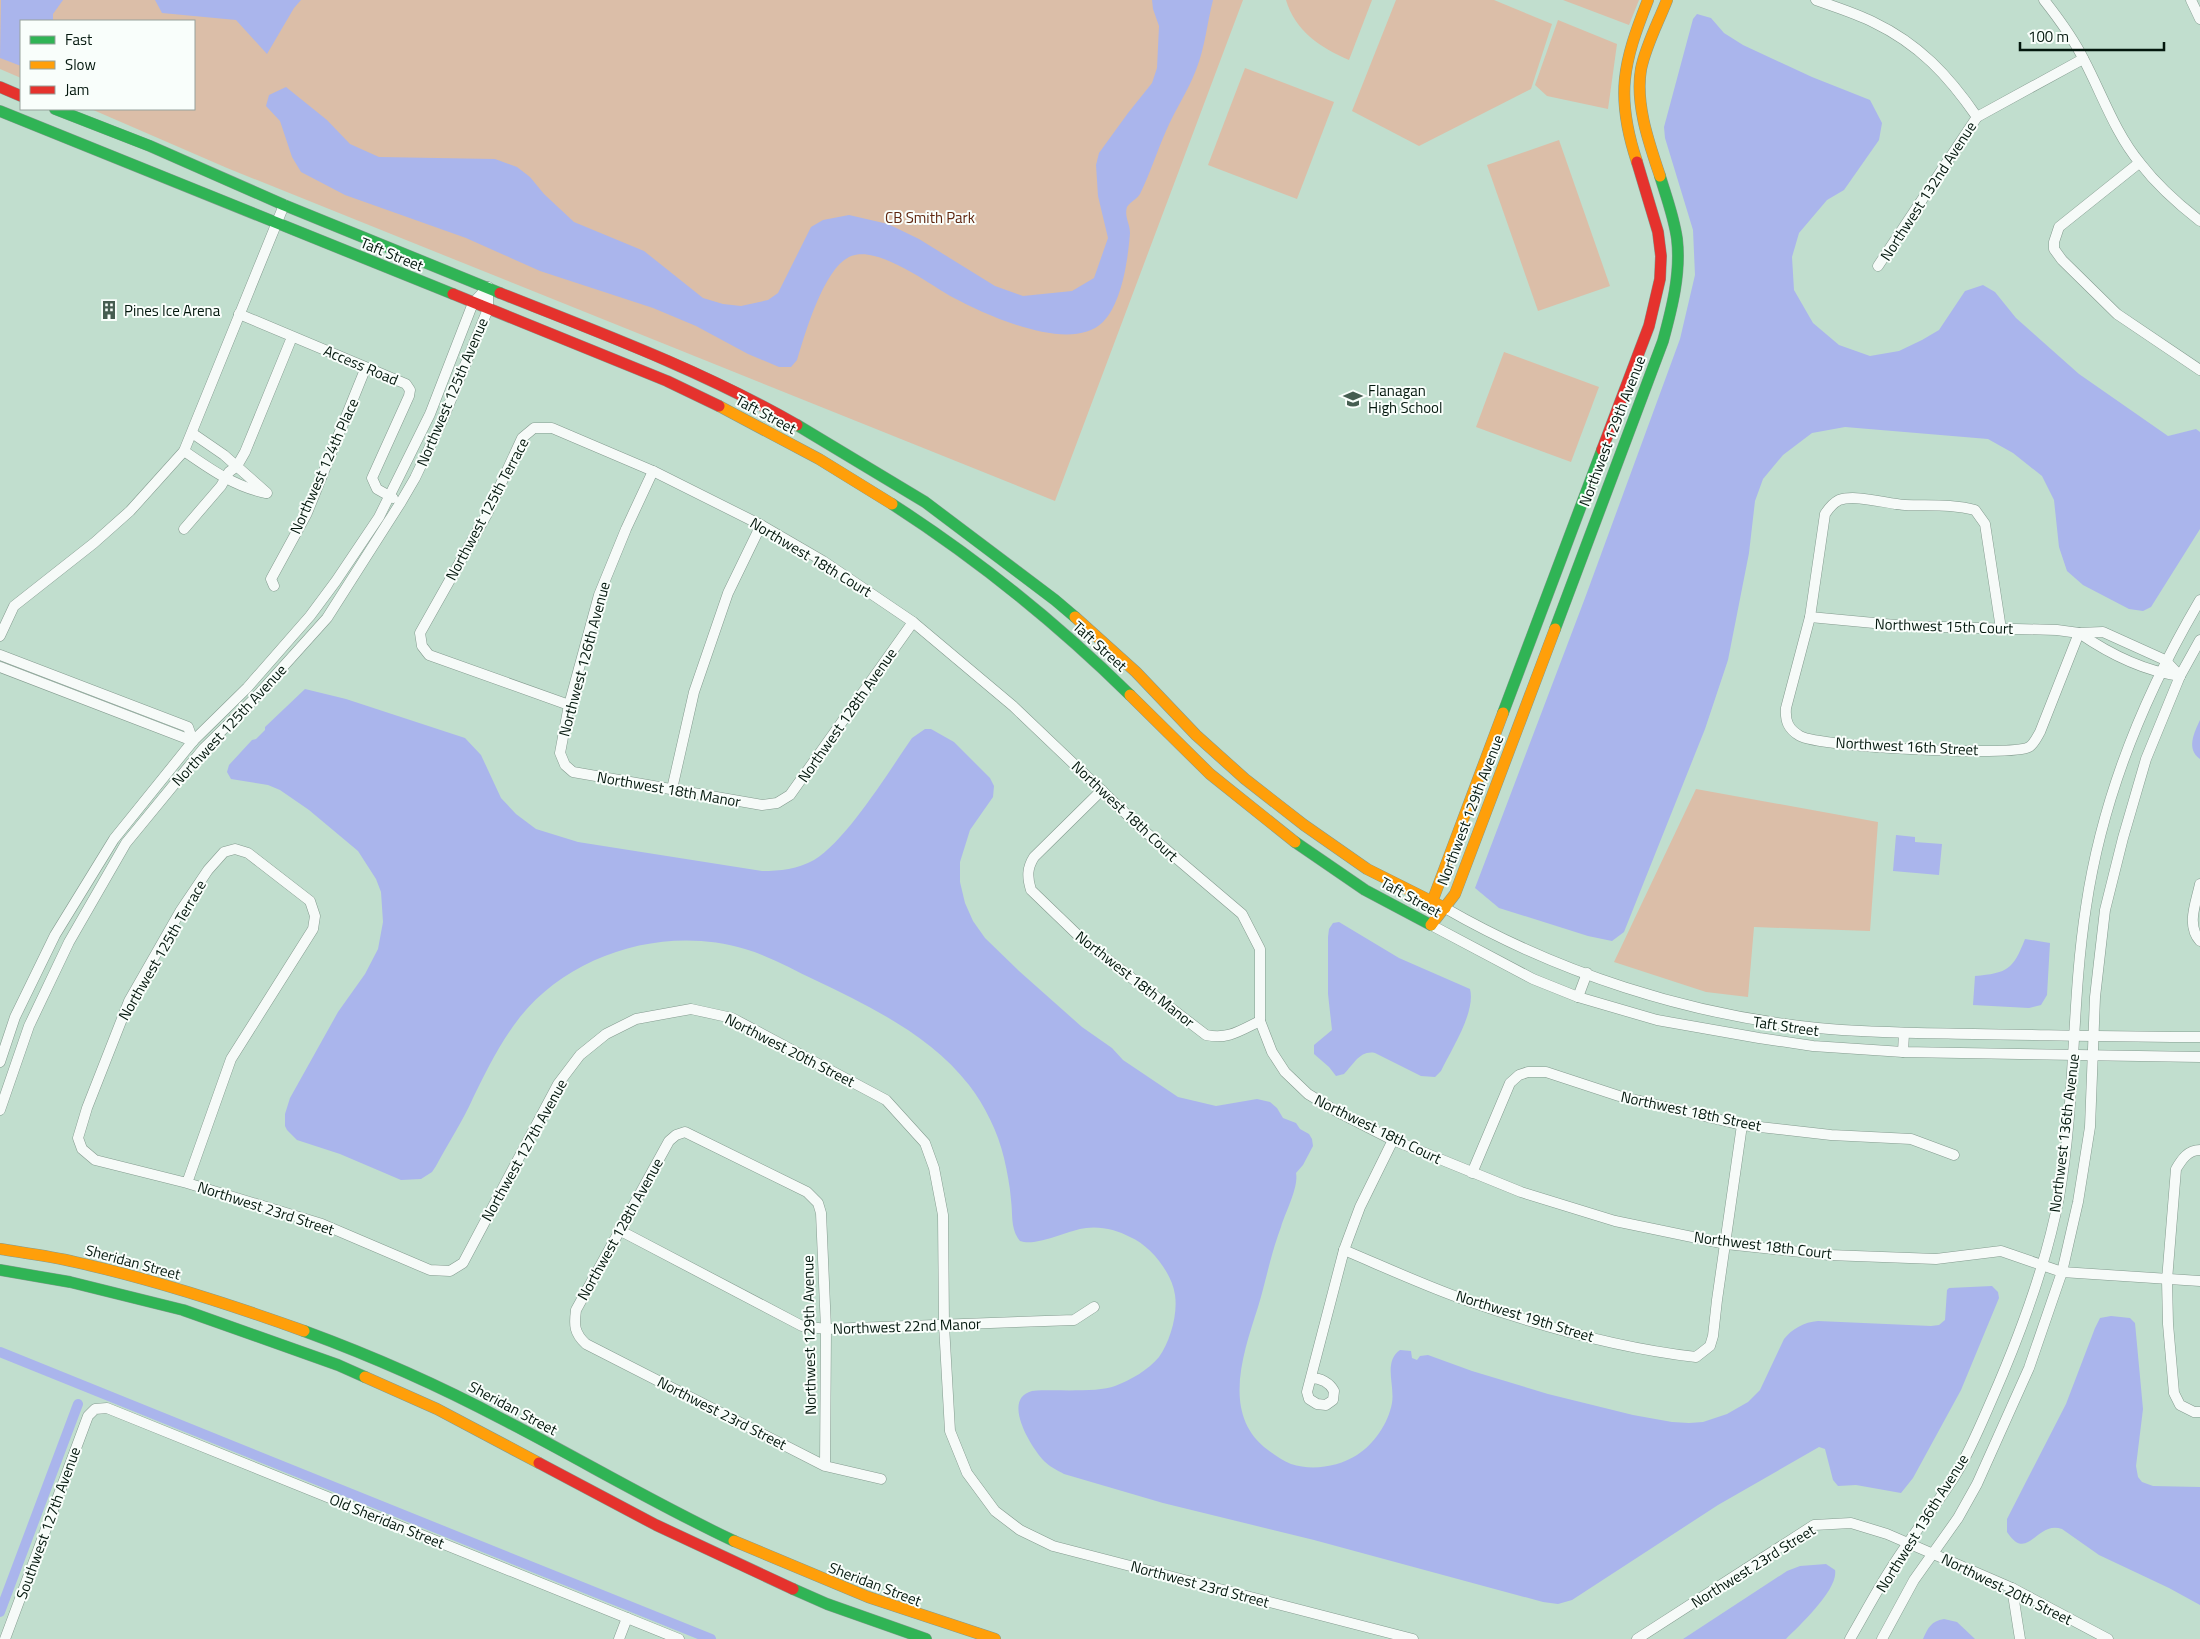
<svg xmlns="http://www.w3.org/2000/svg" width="2200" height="1639" viewBox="0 0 2200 1639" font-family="'Titillium Web',sans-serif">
	<rect width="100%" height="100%" fill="#c1dece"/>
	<g fill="#dbbea8">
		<path d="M 0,0 L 1243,0 L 1055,501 L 227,168 L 91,109 L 194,109 L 194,21 L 21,21 L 21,78 L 0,69 Z"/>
		<path d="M 1286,0 L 1372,0 L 1349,60 C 1321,48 1295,31 1286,0 Z"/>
		<path d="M 1396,0 L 1494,0 L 1552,24 L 1531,89 L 1419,146 L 1352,111 Z"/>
		<path d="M 1563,0 L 1639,0 L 1629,25 Z"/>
		<path d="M 1558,20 L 1617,44 L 1608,109 L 1547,96 L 1535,85 Z"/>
		<path d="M 1245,68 L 1334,102 L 1297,199 L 1208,165 Z"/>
		<path d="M 1559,140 L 1610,286 L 1538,311 L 1487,165 Z"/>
		<path d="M 1504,352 L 1599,387 L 1571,462 L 1476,427 Z"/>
		<path d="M 1696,789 L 1878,822 L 1870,931 L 1754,927 L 1748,997 L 1706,992 L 1614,962 Z"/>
	</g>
	<g fill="#aab5ec">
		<path d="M 1,0 L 63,0 L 53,14 L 53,21 L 21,21 L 21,66 L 0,58 Z"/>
		<path d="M 155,0 L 301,0 L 294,8 L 267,54 L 236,20 L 162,13 Z"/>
		<path d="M 1152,0 L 1213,0 C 1207,23 1205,48 1196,70 C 1188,91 1175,110 1166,131 C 1157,151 1150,174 1140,194 C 1137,199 1130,202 1127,207 C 1124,216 1130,224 1130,233 C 1128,259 1122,303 1103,322 C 1071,354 988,316 954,298 C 930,285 876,243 849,257 C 823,270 805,334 797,360 L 791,367 L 779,367 L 748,354 L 696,326 L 653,308 L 540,271 L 466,238 L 345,195 L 301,172 L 292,157 L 280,121 L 266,106 L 269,95 L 286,87 L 327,120 L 350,144 L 379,157 L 495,159 L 517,167 L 530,177 L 544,194 L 574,222 L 644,251 L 703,298 L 723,304 L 741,306 L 768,300 L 778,293 L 811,227 L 823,220 L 849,215 L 888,224 L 919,239 L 995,286 L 1023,296 L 1072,291 L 1094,278 L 1108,238 L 1098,196 L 1096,165 L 1099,153 L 1128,113 L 1152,83 L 1157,68 L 1159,26 L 1153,9 Z"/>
		<path d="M 1697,14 L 1711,18 L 1724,33 L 1743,45 L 1812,77 L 1870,100 L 1882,123 L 1879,140 L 1844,190 L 1827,200 L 1799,233 L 1792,257 L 1794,290 L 1813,323 L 1839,345 L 1870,356 L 1899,351 L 1922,340 L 1939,330 L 1965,291 L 1983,285 L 1995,292 L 2016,318 L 2079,374 L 2168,436 L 2196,429 L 2200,432 L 2200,529 L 2151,607 L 2143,611 L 2129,609 L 2083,585 L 2067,571 L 2059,547 L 2054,500 L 2042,476 L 2013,453 L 1988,439 L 1845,427 L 1812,433 L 1783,455 L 1763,479 L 1755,501 L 1749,553 L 1728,660 L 1705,729 L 1624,932 L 1612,941 L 1588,936 L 1499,908 L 1475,888 L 1585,598 L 1680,339 L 1695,275 L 1693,230 L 1665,138 L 1664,127 L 1693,19 Z"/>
		<path d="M 305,689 L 346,699 L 465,738 L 481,755 L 501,798 L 516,814 L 536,829 L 578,842 L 762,871 C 780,871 798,869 814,860 C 847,840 889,771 912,738 L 925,729 L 931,729 L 954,742 L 990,778 L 994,786 L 993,797 L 970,830 L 960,862 L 960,882 L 965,903 L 973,921 L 985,938 L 1019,971 L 1082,1027 L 1112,1048 L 1123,1060 L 1178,1097 L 1216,1106 L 1257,1099 L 1270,1102 L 1277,1108 L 1283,1118 L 1296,1123 L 1300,1129 L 1309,1134 L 1312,1139 L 1313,1146 L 1303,1165 L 1296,1173 C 1299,1187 1285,1213 1281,1227 C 1271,1253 1266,1281 1258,1307 C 1243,1354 1221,1415 1268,1450 C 1275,1455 1283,1461 1291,1464 C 1312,1471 1338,1467 1357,1455 C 1374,1444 1388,1424 1392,1403 C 1395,1385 1383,1362 1400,1350 L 1411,1351 L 1412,1358 L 1417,1360 L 1420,1356 L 1428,1355 L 1472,1371 L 1548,1394 L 1633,1415 L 1672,1422 L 1689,1423 L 1703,1422 L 1727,1414 L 1748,1402 L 1760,1390 L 1784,1339 C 1792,1329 1804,1322 1818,1321 L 1931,1326 L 1939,1325 L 1945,1320 L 1947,1290 L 1949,1288 L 1992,1286 L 1998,1292 L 1999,1298 L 1961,1390 L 1913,1478 L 1901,1493 L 1856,1485 L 1838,1486 L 1833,1480 L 1825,1449 L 1819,1447 L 1718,1505 L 1572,1600 L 1558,1604 L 1543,1602 L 1314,1540 L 1163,1503 L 1064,1474 C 1057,1470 1050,1467 1044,1461 C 1031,1447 1001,1399 1032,1391 C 1054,1389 1098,1393 1115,1386 C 1131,1380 1148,1370 1159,1357 C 1170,1342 1178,1314 1175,1295 C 1172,1273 1151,1246 1130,1237 C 1117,1230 1101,1226 1086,1228 C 1068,1230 1037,1247 1020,1241 C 1010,1229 1013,1214 1011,1200 C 1010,1186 1007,1171 1004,1158 C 998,1132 985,1106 969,1085 C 931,1036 870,1006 815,980 C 792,969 769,956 745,949 C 666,925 571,953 520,1017 C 501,1041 486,1071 473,1098 C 463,1121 448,1143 436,1166 L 432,1172 L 421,1179 L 401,1180 L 340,1154 L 297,1140 L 287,1130 L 285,1126 L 285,1114 L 290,1098 L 338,1012 L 365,974 L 378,949 L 383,922 L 381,892 L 376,879 L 358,851 L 309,810 L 280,790 L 268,785 L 231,779 L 227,772 L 229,765 L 252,740 L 256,739 L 265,730 L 265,727 Z"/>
		<path d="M 2200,720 L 2200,759 C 2186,749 2194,733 2200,720 Z"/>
		<path d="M 1896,835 L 1915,837 L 1915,842 L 1942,844 L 1939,875 L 1893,871 Z"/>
		<path d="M 1339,922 L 1399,958 L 1470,989 C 1476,1012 1451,1050 1441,1071 L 1435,1077 L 1421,1076 L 1375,1053 C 1360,1050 1354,1064 1344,1074 L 1336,1076 L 1329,1067 L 1314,1054 L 1314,1045 L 1332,1030 L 1328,994 L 1328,937 L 1329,929 L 1333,923 Z"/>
		<path d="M 2025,939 L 2050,943 L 2047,995 L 2041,1005 L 2029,1008 L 1973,1005 L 1975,976 C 2007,973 2013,970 2025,939 Z"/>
		<path d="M 2111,1316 L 2130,1318 L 2135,1323 L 2143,1409 L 2136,1466 L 2138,1477 L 2142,1482 L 2153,1486 L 2200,1487 L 2200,1605 L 2169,1588 L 2099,1555 L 2062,1529 C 2036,1520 2028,1564 2007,1532 L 2007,1519 L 2066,1404 L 2095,1328 L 2100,1318 Z"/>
		<path d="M 1826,1564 L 1835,1570 C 1839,1589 1799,1626 1786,1639 L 1683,1639 L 1787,1571 L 1800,1566 Z"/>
		<path d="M 1944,1619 L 1957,1622 L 1975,1639 L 1923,1639 C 1928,1628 1931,1621 1944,1619 Z"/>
	</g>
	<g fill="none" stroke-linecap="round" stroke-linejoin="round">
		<g stroke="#aab5ec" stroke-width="10">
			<path d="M 0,1352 L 711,1639"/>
			<path d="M 0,1612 L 78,1404"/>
		</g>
		<g stroke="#849b8f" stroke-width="11">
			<g id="street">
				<path d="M 1816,0 C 1835,7 1855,13 1873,22 C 1919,44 1948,75 1977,117"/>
				<path d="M 2044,0 C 2059,19 2073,38 2084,60 C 2102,94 2115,133 2140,163 C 2157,185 2178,204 2200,221"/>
				<path d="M 2191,0 L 2200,19"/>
				<path d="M 2139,163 L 2059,227 L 2054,242 L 2054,249 L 2062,260 L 2117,314 L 2200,370"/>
				<path d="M 1878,266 L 1977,117 L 2083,59"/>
				<path d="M 239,314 L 406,384 L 410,390 L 409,396 L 372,478 L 377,489 L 393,498"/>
				<path d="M 192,433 L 224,455 L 267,493"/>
				<path d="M 184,451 C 210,469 235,487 266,493"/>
				<path d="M 653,471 L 626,529 L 599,595 L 569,705 L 560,753 L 565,765 L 573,772 L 762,805 L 777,803 L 790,795 L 913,622"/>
				<path d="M 184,529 L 221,486 L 229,472 L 237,466 L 245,452 L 290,342"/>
				<path d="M 274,586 L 271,579 L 307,513 L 364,372"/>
				<path d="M 1810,617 L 1906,626 L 2057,630 L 2079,633 L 2103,632 L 2165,660 L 2180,676"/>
				<path d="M 2001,629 L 1985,524 L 1975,510 C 1952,504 1929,506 1905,505 C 1887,504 1856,494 1839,500 C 1833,503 1829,508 1825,514 L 1810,617 L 1786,708 C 1785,721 1788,729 1800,736 C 1819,747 2012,757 2029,747 C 2034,744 2037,737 2040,732 L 2079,633"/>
				<path d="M 2079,633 C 2108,653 2144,671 2180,676"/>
				<path d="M 0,636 L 14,606 L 94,543 L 130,511 L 184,451 L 284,205"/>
				<path d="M 0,655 L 188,727 L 193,741"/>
				<path d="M 0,667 L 193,741"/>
				<path d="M 569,705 L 429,655 L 422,646 L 420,633 L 487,514 L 522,438 L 534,428 L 552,428 L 653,471 L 761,525 L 823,561 L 913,622 L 1013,706 L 1142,829 L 1242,914 L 1260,949 L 1260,1021 L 1272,1052 L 1285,1072 L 1308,1094 L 1336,1111 L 1393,1140 L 1521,1192 L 1615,1221 L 1726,1244 L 1829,1255 L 1936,1259 L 2001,1251 L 2062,1272 L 2200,1281"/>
				<path d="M 672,789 L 694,692 L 728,593 L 761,525"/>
				<path d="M 1102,790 L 1034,857 C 1027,868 1027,877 1031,890 L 1086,943 L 1206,1035 C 1228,1040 1241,1030 1260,1021"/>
				<path d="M 2200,884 C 2196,903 2186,925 2200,941"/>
				<path d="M 1445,908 C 1558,973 1688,1015 1818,1028 C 1869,1033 1922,1033 1974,1034 C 2049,1035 2124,1037 2200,1037"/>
				<path d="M 1431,925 L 1533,979 L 1578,997 L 1657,1020 L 1759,1038 L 1813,1046 L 1903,1052 L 2200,1057"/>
				<path d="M 1578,997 L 1587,973"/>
				<path d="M 1903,1052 L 1904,1033"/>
				<path d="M 0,1062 L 15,1017 L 55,935 L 114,839 L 193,741 L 247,688 L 310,616 L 336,581 L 379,517 L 430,414 L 473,303 L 488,287"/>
				<path d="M 0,1110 L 29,1026 L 69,942 L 126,843 L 204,748 L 255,698 L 327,618 L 401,502 L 415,478 L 443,419 L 488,309 L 488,287"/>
				<path d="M 2200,1150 C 2188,1150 2182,1159 2176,1169 L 2167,1280 L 2168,1324 L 2174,1393 L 2180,1405 L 2194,1412 L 2200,1412"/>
				<path d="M 1472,1173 L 1510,1083 L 1519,1075 L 1528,1072 L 1546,1072 L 1619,1096 L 1742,1125 L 1831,1135 L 1911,1139 L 1954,1155"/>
				<path d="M 187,1183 L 231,1059 L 313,929 L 315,916 L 310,901 L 248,853 L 235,849 L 224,852 L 208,870 L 181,910 L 129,1001 L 87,1108 L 78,1138 L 82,1149 L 95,1160 L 187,1183 L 322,1224 L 430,1270 L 450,1271 L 463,1263 L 558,1084 L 580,1055 L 606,1034 L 636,1019 L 691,1009 L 732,1018 L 886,1100 L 925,1143 L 934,1168 L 943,1215 L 944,1325 L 950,1431 L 967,1473 L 995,1511 L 1020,1530 L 1053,1546 L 1413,1639"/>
				<path d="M 619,1230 L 802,1326 L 826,1329 L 1074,1320 L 1094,1307"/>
				<path d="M 1344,1250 C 1382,1266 1421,1284 1460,1298 C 1536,1325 1616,1348 1696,1357 L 1710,1346 L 1713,1336 L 1717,1300 L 1742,1125"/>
				<path d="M 1311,1378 C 1321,1378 1330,1383 1334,1391 L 1333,1400 L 1326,1405 L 1317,1404 L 1309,1399 L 1307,1392 L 1344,1250 L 1360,1207 L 1393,1140"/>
				<path d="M 825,1466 L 826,1329 L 821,1213 L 818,1203 L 807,1192 L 685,1132 L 676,1135 L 669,1141 L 576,1310 C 574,1325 574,1333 586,1344 L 825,1466 L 881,1479"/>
				<path d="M 2012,1588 L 2020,1639"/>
				<path d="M 5,1639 L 88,1416 L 95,1409 L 107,1408 L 679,1639"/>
				<path d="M 619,1639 L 627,1618"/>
				<path d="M 1637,1639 L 1814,1525 L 1851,1523 L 1887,1534 L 2012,1588 L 2108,1639"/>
				<path d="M 1850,1639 C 1864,1615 1877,1590 1892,1567 C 1912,1535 1936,1506 1956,1474 C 1970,1451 1981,1424 1992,1399 C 2020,1335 2046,1266 2059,1197 C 2076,1101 2071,1003 2086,907 C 2102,798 2144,695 2200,600"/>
				<path d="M 1882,1639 L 1914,1580 L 1958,1518 L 1977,1484 L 2029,1368 L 2062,1272 L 2078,1202 L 2090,1127 L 2095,997 L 2105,910 L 2123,838 L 2146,759 L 2180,676 L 2200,640"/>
			</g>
		</g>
		<g stroke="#849b8f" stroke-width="12">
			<g id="fast">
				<path d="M 55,109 L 150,146 L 284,205 L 500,293"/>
				<path d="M 0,111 L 453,294"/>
				<path d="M 797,425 L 925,502 L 1055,600 L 1075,617"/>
				<path d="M 892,504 C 977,559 1058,624 1130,695"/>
				<path d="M 1555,629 L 1663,341 C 1672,308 1681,273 1677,239 C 1674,217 1666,196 1660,176"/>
				<path d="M 1503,713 L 1602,450"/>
				<path d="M 1295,842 L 1365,890 L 1431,925"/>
				<path d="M 0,1270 L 70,1282 L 183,1310 L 338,1365 L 365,1377"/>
				<path d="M 304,1331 C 372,1356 438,1385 502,1419 C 580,1459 655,1504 734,1541"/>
				<path d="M 793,1589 L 827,1604 L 926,1639"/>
			</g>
		</g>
		<g stroke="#849b8f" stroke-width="12">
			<g id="slow">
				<path d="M 1637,162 C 1615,96 1623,63 1648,0"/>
				<path d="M 1660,176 C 1649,143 1635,104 1641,69 C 1646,45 1658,23 1667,0"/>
				<path d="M 719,406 L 819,459 L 892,504"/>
				<path d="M 1075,617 L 1136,672 L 1196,735 L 1245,779 L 1304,825 L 1367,869 L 1445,908"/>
				<path d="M 1130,695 L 1210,774 L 1295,842"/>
				<path d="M 1432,909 L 1432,902 L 1503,713"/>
				<path d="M 1431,925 L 1455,894 L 1555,629"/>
				<path d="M 0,1249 C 25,1253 50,1256 75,1262 C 153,1279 229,1304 304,1331"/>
				<path d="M 365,1377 L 437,1409 L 539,1463"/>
				<path d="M 734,1541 L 868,1597 L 995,1639"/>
			</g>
		</g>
		<g stroke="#849b8f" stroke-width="12">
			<g id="jam">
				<path d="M 0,87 L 21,96"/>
				<path d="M 500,293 C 601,333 703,371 797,425"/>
				<path d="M 453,294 L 667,381 L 719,406"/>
				<path d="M 1602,450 L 1649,326 L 1660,279 L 1661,256 L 1658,232 L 1637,162"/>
				<path d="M 539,1463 L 656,1525 L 793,1589"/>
			</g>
		</g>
		<use href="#street" stroke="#f6faf8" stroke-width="10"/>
		<use href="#fast" stroke="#30b455" stroke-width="11"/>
		<use href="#slow" stroke="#ff9f0a" stroke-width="11"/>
		<use href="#jam" stroke="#e5322d" stroke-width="11"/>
	</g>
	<defs>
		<g id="building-bare" transform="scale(1.5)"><path d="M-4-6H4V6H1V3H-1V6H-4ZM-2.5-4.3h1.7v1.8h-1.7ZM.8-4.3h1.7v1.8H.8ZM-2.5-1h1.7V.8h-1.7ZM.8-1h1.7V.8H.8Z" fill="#465d51" stroke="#f9fefb" stroke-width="2.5" paint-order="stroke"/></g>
		<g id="school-bare" transform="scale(1.5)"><path d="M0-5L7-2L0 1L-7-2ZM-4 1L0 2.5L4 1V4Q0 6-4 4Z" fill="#465d51" stroke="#f9fefb" stroke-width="2.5" paint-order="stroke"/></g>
	</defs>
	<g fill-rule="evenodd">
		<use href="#building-bare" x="109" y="310"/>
		<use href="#school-bare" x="1353" y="399"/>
	</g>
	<g text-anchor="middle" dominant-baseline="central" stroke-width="4" stroke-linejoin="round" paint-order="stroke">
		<g font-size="15" fill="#03170d" stroke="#f9fefb">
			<text transform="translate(1928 191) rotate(-57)">Northwest 132nd Avenue</text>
			<text transform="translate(392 254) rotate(22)">Taft Street</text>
			<text transform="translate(361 365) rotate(23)">Access Road</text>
			<text transform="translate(452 392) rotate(-67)">Northwest 125th Avenue</text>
			<text transform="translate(766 414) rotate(28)">Taft Street</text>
			<text transform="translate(1612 431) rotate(-69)">Northwest 129th Avenue</text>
			<text transform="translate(324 466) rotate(-66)">Northwest 124th Place</text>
			<text transform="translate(487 509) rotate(-62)">Northwest 125th Terrace</text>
			<text transform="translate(811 557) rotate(31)">Northwest 18th Court</text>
			<text transform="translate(1944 626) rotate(2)">Northwest 15th Court</text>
			<text transform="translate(1100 646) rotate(42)">Taft Street</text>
			<text transform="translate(584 659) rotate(-75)">Northwest 126th Avenue</text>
			<text transform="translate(847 715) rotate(-55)">Northwest 128th Avenue</text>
			<text transform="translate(229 725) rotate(-47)">Northwest 125th Avenue</text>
			<text transform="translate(1907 746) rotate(3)">Northwest 16th Street</text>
			<text transform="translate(669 789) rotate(10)">Northwest 18th Manor</text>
			<text transform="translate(1470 810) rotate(-69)">Northwest 129th Avenue</text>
			<text transform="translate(1125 811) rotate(43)">Northwest 18th Court</text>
			<text transform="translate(1411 897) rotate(29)">Taft Street</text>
			<text transform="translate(162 950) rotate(-60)">Northwest 125th Terrace</text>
			<text transform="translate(1135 979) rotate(38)">Northwest 18th Manor</text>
			<text transform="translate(1786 1026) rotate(8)">Taft Street</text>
			<text transform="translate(790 1050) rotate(27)">Northwest 20th Street</text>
			<text transform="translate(1691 1111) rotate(12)">Northwest 18th Street</text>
			<text transform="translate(1378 1129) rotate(26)">Northwest 18th Court</text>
			<text transform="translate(2064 1133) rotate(-83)">Northwest 136th Avenue</text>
			<text transform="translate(524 1150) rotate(-61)">Northwest 127th Avenue</text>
			<text transform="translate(266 1208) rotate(18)">Northwest 23rd Street</text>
			<text transform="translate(620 1229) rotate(-61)">Northwest 128th Avenue</text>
			<text transform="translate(1763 1245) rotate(7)">Northwest 18th Court</text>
			<text transform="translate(133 1262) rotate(15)">Sheridan Street</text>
			<text transform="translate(1525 1316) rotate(17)">Northwest 19th Street</text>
			<text transform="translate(907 1326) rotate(-2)">Northwest 22nd Manor</text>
			<text transform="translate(809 1335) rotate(-91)">Northwest 129th Avenue</text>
			<text transform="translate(513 1408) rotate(28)">Sheridan Street</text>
			<text transform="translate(722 1413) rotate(27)">Northwest 23rd Street</text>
			<text transform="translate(387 1521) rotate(22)">Old Sheridan Street</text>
			<text transform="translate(48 1523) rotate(-70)">Southwest 127th Avenue</text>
			<text transform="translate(1922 1523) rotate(-58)">Northwest 136th Avenue</text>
			<text transform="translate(1753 1566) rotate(-32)">Northwest 23rd Street</text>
			<text transform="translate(875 1584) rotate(21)">Sheridan Street</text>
			<text transform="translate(1200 1584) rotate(15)">Northwest 23rd Street</text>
			<text transform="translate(2007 1589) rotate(26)">Northwest 20th Street</text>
		</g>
		<g font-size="15" fill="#5f250e" stroke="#f9fefb">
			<text x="930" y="217">CB Smith Park</text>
		</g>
		<g font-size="15" fill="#03170d" stroke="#f9fefb" text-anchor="start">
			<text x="124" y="310">Pines Ice Arena</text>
			<text x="1368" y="390">Flanagan<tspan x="1368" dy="17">High School</tspan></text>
		</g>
	</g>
	<rect x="20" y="20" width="175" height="90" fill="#f9fefb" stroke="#97a29c"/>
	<rect x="30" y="36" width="25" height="8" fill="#30b455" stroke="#97a29c"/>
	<text x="65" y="45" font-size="15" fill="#03170d">Fast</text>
	<rect x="30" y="61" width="25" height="8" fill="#ff9f0a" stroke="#97a29c"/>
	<text x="65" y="70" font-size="15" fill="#03170d">Slow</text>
	<rect x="30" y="86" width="25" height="8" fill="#e5322d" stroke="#97a29c"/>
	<text x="65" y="95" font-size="15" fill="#03170d">Jam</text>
	<path d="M2020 42v8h144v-8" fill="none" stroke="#03170d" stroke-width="2.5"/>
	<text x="2028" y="42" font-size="15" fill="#03170d" stroke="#f9fefb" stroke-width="4" paint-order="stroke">100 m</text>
</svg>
